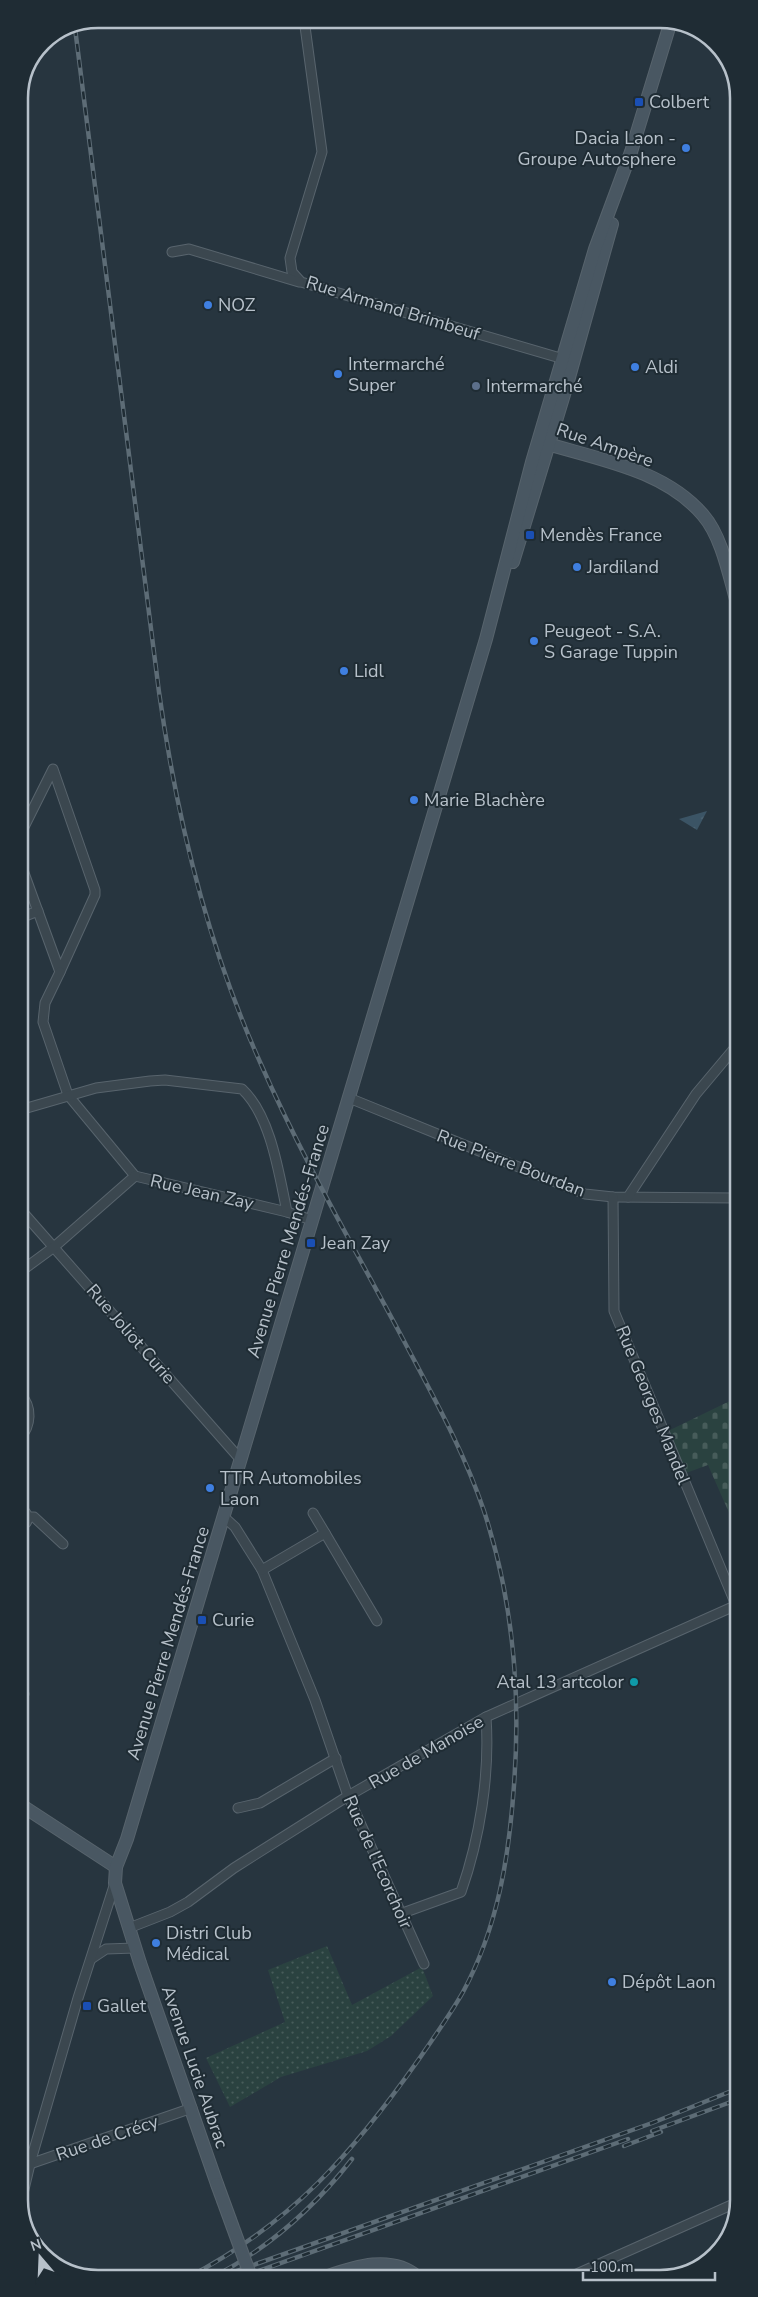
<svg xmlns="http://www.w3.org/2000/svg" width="758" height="2297" viewBox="0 0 758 2297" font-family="'Nunito Sans',sans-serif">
	<defs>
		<pattern id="cemetery-stones" width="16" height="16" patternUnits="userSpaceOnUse" patternTransform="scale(1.25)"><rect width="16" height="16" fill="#2a4240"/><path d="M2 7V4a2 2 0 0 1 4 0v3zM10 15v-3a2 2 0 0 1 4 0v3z" fill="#475c5a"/></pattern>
		<pattern id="garden-dots" width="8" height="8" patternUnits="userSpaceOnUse" patternTransform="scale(1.25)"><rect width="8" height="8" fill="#2a4240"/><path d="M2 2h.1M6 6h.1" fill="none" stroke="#475c5a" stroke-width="1.8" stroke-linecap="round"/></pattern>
		<pattern id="water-ripples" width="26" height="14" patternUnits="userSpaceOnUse" patternTransform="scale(1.25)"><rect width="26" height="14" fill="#3b5465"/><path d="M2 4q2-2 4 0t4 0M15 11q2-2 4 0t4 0" fill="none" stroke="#556b7a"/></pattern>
	</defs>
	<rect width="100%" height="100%" fill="#27353f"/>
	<path fill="url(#cemetery-stones)" d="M 738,1397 L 738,1533 L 708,1465 L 686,1473 L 668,1431 Z"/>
	<path fill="url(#garden-dots)" d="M 327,1946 L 352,2005 L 422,1967 L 433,1996 L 391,2036 L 367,2051 L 281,2077 L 230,2107 L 206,2058 L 285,2022 L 268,1970 Z"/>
	<path fill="url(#water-ripples)" d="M 707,811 L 697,830 L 679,819 Z"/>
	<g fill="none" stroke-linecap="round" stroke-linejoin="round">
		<g stroke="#58646d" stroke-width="11">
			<g id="street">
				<path d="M 304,19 L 322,152 L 290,258 L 292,272 L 301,282 L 567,360"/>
				<path d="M 172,252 L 189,249 L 299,282"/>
				<path d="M 20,835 L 53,769 L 95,890 L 95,895 L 60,972 L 20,862"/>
				<path d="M 20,918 L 38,911"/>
				<path d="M 60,972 L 45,1003 L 43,1022 L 68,1095 L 135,1176 L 287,1212 L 312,1220"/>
				<path d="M 349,1098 L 585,1194 L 613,1197 L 738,1198"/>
				<path d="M 20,1110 L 96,1088 L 150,1081 L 165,1080 L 242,1089 C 271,1116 279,1174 287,1212"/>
				<path d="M 613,1197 L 614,1311 L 736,1605"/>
				<path d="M 628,1197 L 696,1094 L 738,1044"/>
				<path d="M 20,1209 L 241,1460"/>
				<path d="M 20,1272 L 54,1247 L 135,1176"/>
				<path d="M 20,1394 C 33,1407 31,1426 20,1438"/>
				<path d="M 21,1512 L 26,1513 L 28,1519 L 26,1523 L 21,1525"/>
				<path d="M 313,1513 L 325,1533"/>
				<path d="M 28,1517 L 34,1517 L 63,1544"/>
				<path d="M 224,1517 L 235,1527 L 262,1570 L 315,1700 L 348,1796 L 424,1964"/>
				<path d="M 262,1570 L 325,1533 L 377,1621"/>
				<path d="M 21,1691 L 24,1694"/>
				<path d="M 238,1808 L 260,1803 L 336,1758"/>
				<path d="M 400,1914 L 461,1892 C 480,1838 490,1774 486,1717"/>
				<path d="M 129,1928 L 170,1912 L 188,1902 L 234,1868 L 348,1796 L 486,1717 L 739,1604"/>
				<path d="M 91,1959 L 106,1949 L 135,1948"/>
				<path d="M 21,2167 L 192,2108"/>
				<path d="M 21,2202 L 31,2160 L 78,1998 L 115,1883"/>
				<path d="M 21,2211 L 25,2226"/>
				<path d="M 572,2276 L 738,2202"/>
			</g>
		</g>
		<g stroke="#58646d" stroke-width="14">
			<g id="secondary">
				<path d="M 541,442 C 596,459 664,469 703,515 C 722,537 729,575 737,603"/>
				<path d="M 513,562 L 566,388 L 612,224"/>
				<path d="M 21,1805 L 116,1867"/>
				<path d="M 217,2184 L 140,1963 L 115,1883 L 116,1867 L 127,1839 L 486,639 L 532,462 L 595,249 L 631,152 L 671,21"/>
				<path d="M 325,2277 C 354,2267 391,2254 418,2277"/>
			</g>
		</g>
		<use href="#street" stroke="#3b474f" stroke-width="9"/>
		<use href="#secondary" stroke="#495762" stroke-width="12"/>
		<g stroke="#5d6c76" stroke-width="4.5">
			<g id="rail">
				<path d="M 75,28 L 159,692 C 177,820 207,944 260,1062 C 302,1158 355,1249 404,1341 C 433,1396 464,1451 484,1511 C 513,1600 521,1692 514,1785 C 509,1857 498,1927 463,1992 C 450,2015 434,2037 419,2059 C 352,2154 292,2223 187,2278"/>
				<path d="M 652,2131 L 739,2099"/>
				<path d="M 624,2146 L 661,2132"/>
				<path d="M 228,2274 L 652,2123 L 739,2088"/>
				<path d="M 242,2277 L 628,2139"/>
				<path d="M 211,2278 C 266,2250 314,2208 352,2159"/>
			</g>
		</g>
		<use href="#rail" stroke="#1f2c34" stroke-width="2.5" stroke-dasharray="8" stroke-linecap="butt"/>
		<g stroke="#58646d" stroke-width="14" stroke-linecap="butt">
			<path id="secondary-bridge" d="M 217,2184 L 251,2277"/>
		</g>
		<use href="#secondary-bridge" stroke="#495762" stroke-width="12"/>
	</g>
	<g fill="#1a4fb4" stroke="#1f2c34" stroke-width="2">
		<rect x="634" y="97" width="10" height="10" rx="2.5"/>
		<rect x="525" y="530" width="10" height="10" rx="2.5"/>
		<rect x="306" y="1238" width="10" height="10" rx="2.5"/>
		<rect x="197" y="1615" width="10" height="10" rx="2.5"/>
		<rect x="82" y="2001" width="10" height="10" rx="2.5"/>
	</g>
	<g fill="#3f7fe0" stroke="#1f2c34" stroke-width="2">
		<circle cx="686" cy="148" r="5"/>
		<circle cx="208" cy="305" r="5"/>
		<circle cx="635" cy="367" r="5"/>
		<circle cx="338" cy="374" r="5"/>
		<circle cx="577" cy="567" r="5"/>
		<circle cx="534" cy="641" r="5"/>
		<circle cx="344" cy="671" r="5"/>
		<circle cx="414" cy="800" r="5"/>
		<circle cx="210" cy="1488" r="5"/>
		<circle cx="156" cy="1943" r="5"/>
		<circle cx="612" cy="1982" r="5"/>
	</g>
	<circle fill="#5c6f8a" stroke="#1f2c34" stroke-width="2" cx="476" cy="386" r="5"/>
	<circle fill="#0f9aa8" stroke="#1f2c34" stroke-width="2" cx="634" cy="1682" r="5"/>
	<g text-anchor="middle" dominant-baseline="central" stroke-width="4" stroke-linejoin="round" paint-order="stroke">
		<g font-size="18" fill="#b7c1ca" stroke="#1f2c34" text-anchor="start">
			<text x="649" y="102">Colbert</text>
			<text x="676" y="138" text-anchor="end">Dacia Laon -<tspan x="676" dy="21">Groupe Autosphere</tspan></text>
			<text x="218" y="305">NOZ</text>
			<text x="348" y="364">Intermarché<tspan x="348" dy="21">Super</tspan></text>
			<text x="645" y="367">Aldi</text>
			<text x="486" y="386">Intermarché</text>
			<text x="540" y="535">Mendès France</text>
			<text x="587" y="567">Jardiland</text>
			<text x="544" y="631">Peugeot - S.A.<tspan x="544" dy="21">S Garage Tuppin</tspan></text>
			<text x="354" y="671">Lidl</text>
			<text x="424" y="800">Marie Blachère</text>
			<text x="321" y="1243">Jean Zay</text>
			<text x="220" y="1478">TTR Automobiles<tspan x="220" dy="21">Laon</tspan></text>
			<text x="212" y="1620">Curie</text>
			<text x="624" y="1682" text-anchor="end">Atal 13 artcolor</text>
			<text x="166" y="1933">Distri Club<tspan x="166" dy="21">Médical</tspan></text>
			<text x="622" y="1982">Dépôt Laon</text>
			<text x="97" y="2006">Gallet</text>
		</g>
		<g font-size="18" fill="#b7c1ca" stroke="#1f2c34">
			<text transform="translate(393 308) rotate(17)">Rue Armand Brimbeuf</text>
			<text transform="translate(605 445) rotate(19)">Rue Ampère</text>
			<text transform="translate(511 1163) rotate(21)">Rue Pierre Bourdan</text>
			<text transform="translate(202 1192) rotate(13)">Rue Jean Zay</text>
			<text transform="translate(288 1241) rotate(-73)">Avenue Pierre Mendés-France</text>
			<text transform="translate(131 1334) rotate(49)">Rue Joliot Curie</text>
			<text transform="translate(653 1405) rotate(68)">Rue Georges Mandel</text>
			<text transform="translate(168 1643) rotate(-73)">Avenue Pierre Mendés-France</text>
			<text transform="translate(426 1752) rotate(-30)">Rue de Manoise</text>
			<text transform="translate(378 1862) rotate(66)">Rue de l'Ecorchoir</text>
			<text transform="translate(195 2067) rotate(71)">Avenue Lucie Aubrac</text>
			<text transform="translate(107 2138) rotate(-19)">Rue de Crécy</text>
		</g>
	</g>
	<path d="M0 0H758V2297H0ZM98 28H660A70 70 0 0 1 730 98V2200A70 70 0 0 1 660 2270H98A70 70 0 0 1 28 2200V98A70 70 0 0 1 98 28Z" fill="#1f2c34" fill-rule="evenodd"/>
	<path fill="none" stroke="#b7c1ca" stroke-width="2.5" d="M98 28H660A70 70 0 0 1 730 98V2200A70 70 0 0 1 660 2270H98A70 70 0 0 1 28 2200V98A70 70 0 0 1 98 28Z"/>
	<g transform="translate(40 2257) rotate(341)" stroke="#1f2c34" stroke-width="4" paint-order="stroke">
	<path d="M0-4L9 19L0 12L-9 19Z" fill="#b7c1ca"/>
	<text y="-8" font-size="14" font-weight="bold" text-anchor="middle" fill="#b7c1ca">N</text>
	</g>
	<path d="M583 2272v8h132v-8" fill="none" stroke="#b7c1ca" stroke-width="2.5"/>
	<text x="590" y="2272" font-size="15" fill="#b7c1ca" stroke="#1f2c34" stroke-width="4" paint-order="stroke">100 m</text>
</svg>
